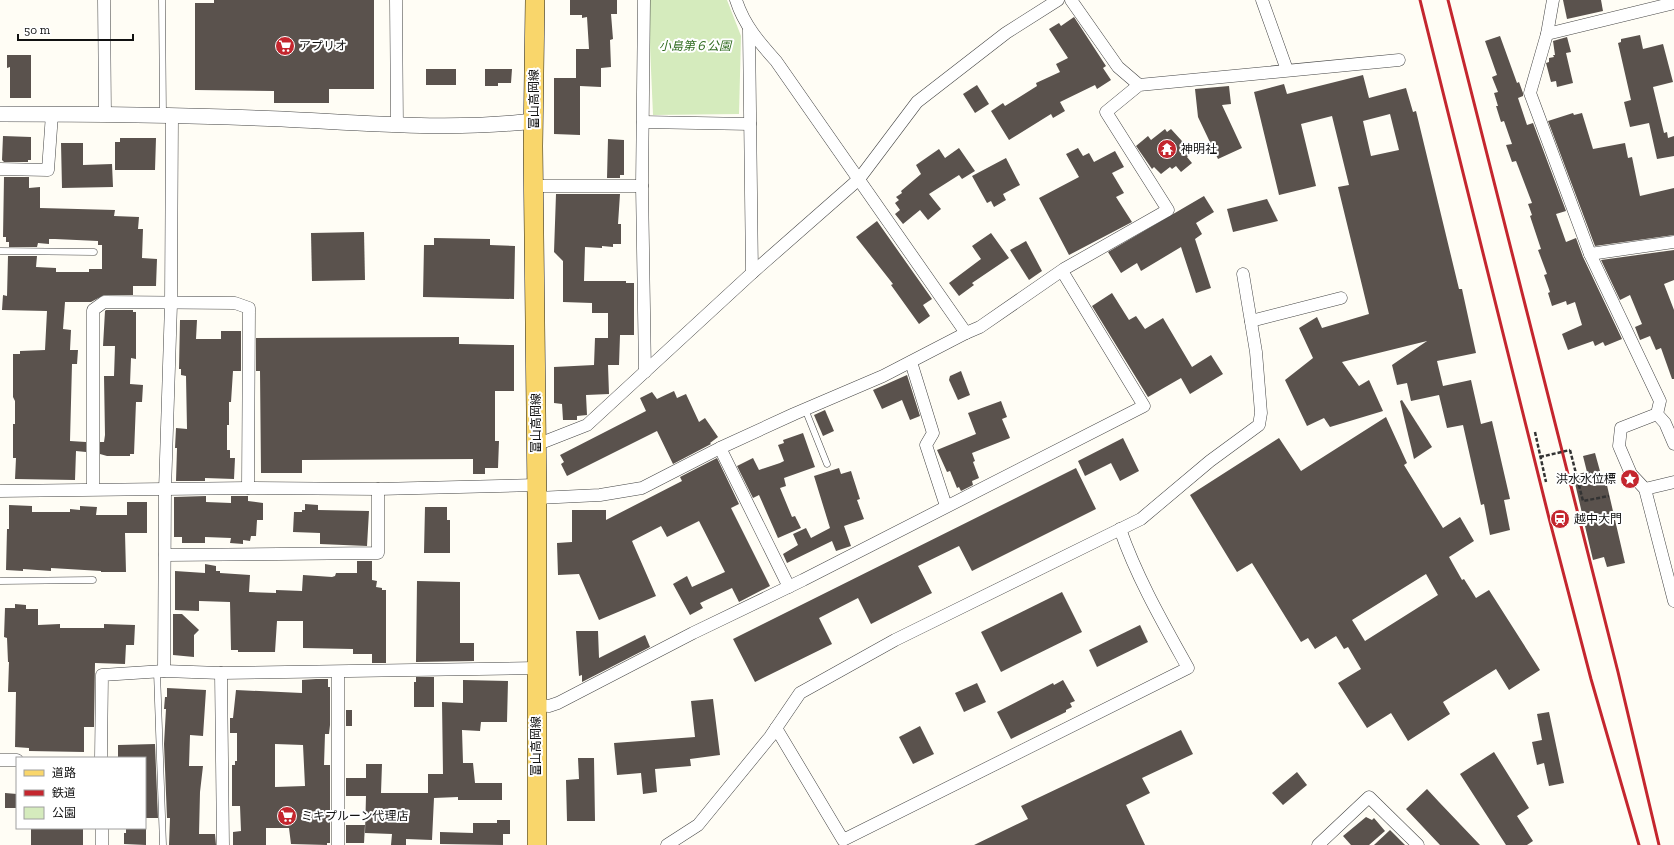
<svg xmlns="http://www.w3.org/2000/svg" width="1674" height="845" viewBox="0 0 1674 845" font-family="'Zilla Slab','Noto Sans JP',serif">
	<rect width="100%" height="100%" fill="#fffdf5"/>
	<path fill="#d5ebbd" d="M 648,0 L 727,0 L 741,36 L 739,114 L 653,115 Z"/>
	<g fill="#5a524d" fill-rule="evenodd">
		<path d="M 214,0 L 374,0 L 374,89 L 329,89 L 329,103 L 274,103 L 274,91 L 195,90 L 195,3 L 214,3 Z"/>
		<path d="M 570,0 L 617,0 L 617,14 L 611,14 L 613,39 L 610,40 L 611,67 L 601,68 L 601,87 L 580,86 L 580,135 L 554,134 L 554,78 L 576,78 L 576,49 L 589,49 L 587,17 L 582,18 L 582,15 L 570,15 Z"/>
		<path d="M 1563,0 L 1601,0 L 1603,11 L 1567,19 Z"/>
		<path d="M 1074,17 L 1106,66 L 1103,68 L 1111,80 L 1097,89 L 1095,85 L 1060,102 L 1065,111 L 1053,118 L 1051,114 L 1009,140 L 991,111 L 1003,103 L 1005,106 L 1037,86 L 1036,83 L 1060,72 L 1056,64 L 1068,58 L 1049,29 L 1059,23 L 1061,26 Z"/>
		<path d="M 1640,35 L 1643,49 L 1663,44 L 1673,82 L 1653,87 L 1664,133 L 1667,132 L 1668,138 L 1674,136 L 1674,156 L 1657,159 L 1649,123 L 1630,127 L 1624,102 L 1631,100 L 1618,43 L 1621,42 L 1621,39 Z"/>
		<path d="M 1500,36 L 1517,83 L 1519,82 L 1523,93 L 1523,96 L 1518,98 L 1527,125 L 1533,123 L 1566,211 L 1556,214 L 1566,242 L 1576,238 L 1583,257 L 1622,339 L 1605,346 L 1603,342 L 1595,346 L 1593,341 L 1568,350 L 1562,334 L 1582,325 L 1575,302 L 1567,305 L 1566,301 L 1552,306 L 1548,293 L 1550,292 L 1544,275 L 1547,274 L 1538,250 L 1541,249 L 1530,216 L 1532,215 L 1528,204 L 1532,203 L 1516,161 L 1512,162 L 1506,145 L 1512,144 L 1504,121 L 1501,122 L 1496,106 L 1498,106 L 1494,93 L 1498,92 L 1492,77 L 1497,75 L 1485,41 Z"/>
		<path d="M 1567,37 L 1571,52 L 1566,53 L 1573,83 L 1557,87 L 1556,81 L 1551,82 L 1546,63 L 1549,62 L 1549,58 L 1554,57 L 1553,55 L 1555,55 L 1553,41 Z"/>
		<path d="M 7,55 L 31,55 L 31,98 L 10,98 L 10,67 L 7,68 Z"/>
		<rect x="426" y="69" width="30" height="16"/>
		<path d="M 485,69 L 512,69 L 511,83 L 498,83 L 498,86 L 485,86 Z"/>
		<path d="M 1363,75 L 1369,98 L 1406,88 L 1413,112 L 1416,111 L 1459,289 L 1462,289 L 1476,353 L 1437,361 L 1443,386 L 1471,380 L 1481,424 L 1492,421 L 1510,499 L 1504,500 L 1510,530 L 1490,535 L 1484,504 L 1481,505 L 1463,425 L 1447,428 L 1439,395 L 1411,401 L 1407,383 L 1397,385 L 1392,365 L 1427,341 L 1342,362 L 1359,386 L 1369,380 L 1383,411 L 1330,427 L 1324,418 L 1307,426 L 1285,380 L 1313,358 L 1299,328 L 1317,317 L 1322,328 L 1369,314 L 1338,187 L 1349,185 L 1332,116 L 1301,124 L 1316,186 L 1279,195 L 1254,92 L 1284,84 L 1287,94 ZM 1390,114 L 1399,150 L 1371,156 L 1363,121 Z"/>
		<path d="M 977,85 L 989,104 L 975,113 L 963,94 Z"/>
		<path d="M 1229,86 L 1231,104 L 1222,105 L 1242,148 L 1218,159 L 1198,117 L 1195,89 Z"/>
		<path d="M 1573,113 L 1574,115 L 1582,113 L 1593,149 L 1625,143 L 1628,158 L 1632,157 L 1640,196 L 1674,188 L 1674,235 L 1595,246 L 1548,121 Z"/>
		<path d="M 1165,129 L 1167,132 L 1171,129 L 1192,152 L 1187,157 L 1192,163 L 1181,172 L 1176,166 L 1172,169 L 1170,167 L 1161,174 L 1154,167 L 1152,169 L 1136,146 L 1148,136 L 1151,140 Z"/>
		<path d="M 3,136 L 31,137 L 31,160 L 28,160 L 28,162 L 4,162 L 2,160 Z"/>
		<path d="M 120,138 L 156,138 L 155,170 L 115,170 L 115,142 L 120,142 Z"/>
		<path d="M 608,139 L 624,140 L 624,175 L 620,175 L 620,178 L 607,178 Z"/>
		<path d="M 61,143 L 83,143 L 83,165 L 112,164 L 113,187 L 62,188 Z"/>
		<path d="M 959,148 L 975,171 L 962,179 L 959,175 L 929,194 L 941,209 L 928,220 L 920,210 L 903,224 L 895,214 L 900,210 L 895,203 L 899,200 L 896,197 L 902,193 L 901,191 L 921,174 L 916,165 L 939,149 L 945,158 Z"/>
		<path d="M 1078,148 L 1083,156 L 1089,153 L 1094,162 L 1115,151 L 1124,167 L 1112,173 L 1124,193 L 1116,197 L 1132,222 L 1069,255 L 1039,198 L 1079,177 L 1066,154 Z"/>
		<path d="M 1006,158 L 1020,185 L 1003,194 L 1006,200 L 994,207 L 991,201 L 987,203 L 972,176 Z"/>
		<path d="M 4,177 L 29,177 L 29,188 L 40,187 L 40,208 L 115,210 L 114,216 L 139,217 L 138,229 L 143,229 L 142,258 L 157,259 L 156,286 L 133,286 L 133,295 L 104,295 L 91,302 L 65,302 L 63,329 L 71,330 L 70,350 L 78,350 L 77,364 L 72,364 L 70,441 L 86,442 L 86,452 L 76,451 L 75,480 L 15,479 L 16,458 L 13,458 L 13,424 L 15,424 L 15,401 L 13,397 L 13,354 L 20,354 L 20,351 L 45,350 L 47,311 L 2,310 L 3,295 L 7,296 L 8,256 L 37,256 L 36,267 L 56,268 L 56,272 L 89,272 L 89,269 L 102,269 L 102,245 L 98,245 L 98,241 L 55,239 L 49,239 L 49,244 L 38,243 L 37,247 L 9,247 L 9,242 L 6,242 L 6,237 L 3,237 Z"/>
		<path d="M 556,194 L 620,194 L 618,224 L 621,224 L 621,244 L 613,244 L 613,247 L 602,246 L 602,248 L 585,247 L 584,281 L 626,281 L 626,283 L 634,283 L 634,335 L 620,335 L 619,365 L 608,365 L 609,394 L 586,395 L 587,415 L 577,416 L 577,420 L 563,420 L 562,404 L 554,403 L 554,367 L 594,365 L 595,338 L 608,338 L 608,313 L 592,313 L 592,303 L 563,302 L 563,261 L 554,252 Z"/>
		<path d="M 1204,196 L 1214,212 L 1196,223 L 1202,234 L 1195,239 L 1211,288 L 1196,293 L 1181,247 L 1141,271 L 1137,263 L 1121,273 L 1108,252 Z"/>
		<path d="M 1267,199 L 1278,221 L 1233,232 L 1227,209 Z"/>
		<path d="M 877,221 L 932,299 L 923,305 L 930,316 L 919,324 L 891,285 L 893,284 L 856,237 Z"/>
		<path d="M 364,232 L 365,280 L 312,281 L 311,233 Z"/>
		<path d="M 991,233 L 1009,258 L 972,283 L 974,285 L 959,296 L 949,283 L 981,259 L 972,246 Z"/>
		<path d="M 434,238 L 490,239 L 490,245 L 515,246 L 514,299 L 423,297 L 424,245 L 434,245 Z"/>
		<path d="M 1026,241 L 1042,271 L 1029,280 L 1010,250 Z"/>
		<path d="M 1674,250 L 1674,280 L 1664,284 L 1674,310 L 1674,379 L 1672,379 L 1661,348 L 1656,350 L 1650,336 L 1640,340 L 1635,327 L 1642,324 L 1630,295 L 1620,300 L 1601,260 Z"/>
		<path d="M 1112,293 L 1129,320 L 1136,316 L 1145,329 L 1163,318 L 1192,367 L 1211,355 L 1223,374 L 1190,394 L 1181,378 L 1148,397 L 1092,306 Z"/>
		<path d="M 106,310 L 133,310 L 133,312 L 136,312 L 136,359 L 131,358 L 130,384 L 143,385 L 142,402 L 136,402 L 134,454 L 130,454 L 130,456 L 107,456 L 100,454 L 100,442 L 104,442 L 105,435 L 104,376 L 114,376 L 115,346 L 103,346 L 105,311 Z"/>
		<path d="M 180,320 L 197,320 L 196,339 L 221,339 L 221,331 L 241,331 L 241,371 L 233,371 L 231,402 L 229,402 L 229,425 L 227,425 L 227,450 L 230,450 L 230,458 L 235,458 L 234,479 L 205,478 L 205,481 L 176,481 L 177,448 L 175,448 L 176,428 L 187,429 L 186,376 L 181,375 L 181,369 L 179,369 Z"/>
		<path d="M 459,337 L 459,344 L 514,345 L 514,391 L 495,391 L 495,441 L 499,441 L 498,468 L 485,468 L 485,474 L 473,474 L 473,459 L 302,460 L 302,473 L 261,473 L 260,371 L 256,371 L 256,338 Z"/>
		<path d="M 961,371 L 970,395 L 958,400 L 949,380 L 950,376 Z"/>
		<path d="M 907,375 L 920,416 L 910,420 L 902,400 L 882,409 L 873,390 Z"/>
		<path d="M 674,391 L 677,398 L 686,394 L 699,422 L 705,418 L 718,437 L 710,443 L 711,444 L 673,464 L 657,431 L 567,476 L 561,464 L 564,462 L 560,455 L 646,411 L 640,398 L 652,392 L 657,399 Z"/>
		<path d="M 1402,400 L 1432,447 L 1414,459 L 1400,401 Z"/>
		<path d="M 1001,401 L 1007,417 L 1002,419 L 1010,438 L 972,453 L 975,461 L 973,462 L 979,478 L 972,481 L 973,485 L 961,491 L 959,487 L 957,488 L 950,471 L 947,472 L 937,450 L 976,434 L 968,413 Z"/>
		<path d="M 825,410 L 834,431 L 823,436 L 814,415 Z"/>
		<path d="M 1386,417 L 1407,463 L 1404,465 L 1443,528 L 1460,517 L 1474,541 L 1449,557 L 1462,580 L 1464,579 L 1476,598 L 1489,590 L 1540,670 L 1509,690 L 1496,669 L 1443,702 L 1450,714 L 1408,741 L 1391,713 L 1367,728 L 1338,683 L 1361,669 L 1348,647 L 1344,649 L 1336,636 L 1315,649 L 1308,638 L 1301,642 L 1252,563 L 1237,572 L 1190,495 L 1279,438 L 1301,471 ZM 1426,574 L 1438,595 L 1365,641 L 1352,620 Z"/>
		<path d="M 803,433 L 815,467 L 784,478 L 786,486 L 780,488 L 792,517 L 795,516 L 801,528 L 778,538 L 759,495 L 753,498 L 737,466 L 753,458 L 759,470 L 780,463 L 784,461 L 778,445 L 784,443 L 783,440 Z"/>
		<path d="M 1123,438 L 1139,471 L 1120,481 L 1111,463 L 1085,476 L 1078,461 Z"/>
		<path d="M 1595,453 L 1603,482 L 1606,481 L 1625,563 L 1607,567 L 1604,557 L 1593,560 L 1573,475 L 1587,472 L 1583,456 Z"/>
		<path d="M 717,458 L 739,504 L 731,508 L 770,586 L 739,602 L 732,588 L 700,603 L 703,608 L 690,615 L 673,584 L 687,576 L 692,587 L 725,572 L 699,521 L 667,537 L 661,526 L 632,541 L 656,596 L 599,620 L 579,574 L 558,575 L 557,543 L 572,542 L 572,510 L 606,510 L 606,520 L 682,481 L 680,477 Z"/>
		<path d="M 839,468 L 841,474 L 851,471 L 860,499 L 857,500 L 864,519 L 844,526 L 851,546 L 836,551 L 832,541 L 787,563 L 783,554 L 798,545 L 793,534 L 806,528 L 811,538 L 830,528 L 814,476 Z"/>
		<path d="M 1076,468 L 1096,509 L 972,571 L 959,546 L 918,566 L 932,593 L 871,624 L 858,598 L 819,618 L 832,644 L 755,682 L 733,639 Z"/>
		<path d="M 206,496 L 206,502 L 231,503 L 231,496 L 248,496 L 248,501 L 263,503 L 263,520 L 257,520 L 256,536 L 251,536 L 250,541 L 243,540 L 243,544 L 230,543 L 231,538 L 205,537 L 205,543 L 182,543 L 182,537 L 174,537 L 174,497 Z"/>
		<path d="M 127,502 L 147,502 L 147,533 L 125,533 L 126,572 L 101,572 L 101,571 L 51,568 L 51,571 L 23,569 L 23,571 L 6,570 L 7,529 L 9,529 L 9,505 L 32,506 L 32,512 L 70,512 L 70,509 L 80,510 L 80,506 L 97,507 L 96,515 L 127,515 Z"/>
		<path d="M 305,504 L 318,505 L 318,510 L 369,511 L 367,546 L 320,544 L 320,533 L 293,532 L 294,512 L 302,512 L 302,510 L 305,510 Z"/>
		<path d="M 425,507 L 447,507 L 447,520 L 450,520 L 450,553 L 424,553 Z"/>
		<path d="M 357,561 L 372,561 L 372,580 L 377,581 L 376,587 L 382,588 L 382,590 L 386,590 L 386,663 L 372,663 L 372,654 L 353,654 L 353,649 L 303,648 L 303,621 L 277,621 L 275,652 L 238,652 L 238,650 L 231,650 L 230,602 L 199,601 L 199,611 L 175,610 L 175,571 L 205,573 L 205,564 L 216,566 L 216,571 L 220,571 L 220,573 L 250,575 L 249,592 L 276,593 L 276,590 L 302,591 L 303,575 L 332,577 L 335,576 L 336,573 L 357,573 Z"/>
		<path d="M 417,581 L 460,582 L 460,643 L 474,643 L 474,661 L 416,662 Z"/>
		<path d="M 1062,592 L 1082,632 L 1001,672 L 981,632 Z"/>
		<path d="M 15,604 L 26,605 L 26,609 L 38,609 L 38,625 L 60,624 L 60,628 L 104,628 L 104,624 L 135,625 L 134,645 L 126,645 L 125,664 L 95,663 L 94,727 L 84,727 L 84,752 L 29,751 L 29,748 L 15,747 L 16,692 L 8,692 L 9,662 L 8,662 L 7,638 L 4,637 L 5,608 L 15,608 Z"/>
		<path d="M 173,614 L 182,614 L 199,630 L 194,635 L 194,657 L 173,655 Z"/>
		<path d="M 1140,625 L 1148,642 L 1097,667 L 1089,650 Z"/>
		<path d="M 576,631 L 598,631 L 599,658 L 645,635 L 650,647 L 582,682 L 582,675 L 579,676 Z"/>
		<path d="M 416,677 L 434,677 L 434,707 L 414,707 L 414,682 L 416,682 Z"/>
		<path d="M 316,679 L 328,679 L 328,687 L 330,687 L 330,725 L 329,734 L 325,734 L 324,765 L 330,765 L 330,843 L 327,843 L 327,845 L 291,844 L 289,828 L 266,828 L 266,845 L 233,845 L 233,832 L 241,831 L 240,806 L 232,806 L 232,765 L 235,765 L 235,761 L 237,761 L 237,733 L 230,733 L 230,718 L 233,718 L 236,690 L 302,693 L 302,680 ZM 275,744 L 303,745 L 305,786 L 275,787 Z"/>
		<path d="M 463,680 L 508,681 L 507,722 L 481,722 L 480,731 L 462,730 L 463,763 L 473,763 L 475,783 L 502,783 L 502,800 L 458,800 L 458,797 L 434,798 L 432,840 L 406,839 L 406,845 L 391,845 L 392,834 L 365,833 L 366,796 L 346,796 L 346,778 L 366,778 L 366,764 L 382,764 L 381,793 L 428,793 L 428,774 L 443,774 L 442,702 L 463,703 Z"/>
		<path d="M 1063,680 L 1075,701 L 1070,703 L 1072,707 L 1066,710 L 1066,712 L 1011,739 L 997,712 L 1053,683 L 1054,685 Z"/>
		<path d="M 977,683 L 986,702 L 964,712 L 955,693 Z"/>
		<path d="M 167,688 L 206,690 L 203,736 L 190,735 L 189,766 L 203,766 L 200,792 L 199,834 L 215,834 L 216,845 L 169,845 L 170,818 L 167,818 L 164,744 L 166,709 L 164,709 L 165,697 L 167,697 Z"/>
		<path d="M 713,699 L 720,755 L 690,759 L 691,766 L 655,769 L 657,792 L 643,794 L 641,773 L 617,775 L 614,743 L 695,737 L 691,701 Z"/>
		<rect x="346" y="710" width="6" height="16"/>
		<path d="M 1549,712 L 1564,783 L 1549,786 L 1544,763 L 1537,765 L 1532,742 L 1542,740 L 1537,714 Z"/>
		<path d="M 920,726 L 934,754 L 913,764 L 899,737 Z"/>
		<path d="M 1181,730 L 1193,754 L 1142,778 L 1150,793 L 1126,805 L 1145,845 L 974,845 L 1028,819 L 1021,806 Z"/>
		<path d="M 155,744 L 158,818 L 145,818 L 145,758 L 118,758 L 118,745 Z"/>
		<path d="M 1494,752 L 1529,808 L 1517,816 L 1533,841 L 1527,845 L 1506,845 L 1460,774 Z"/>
		<path d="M 578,758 L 594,758 L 595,821 L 567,821 L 566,780 L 579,779 Z"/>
		<path d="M 1297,772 L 1307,785 L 1283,805 L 1272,793 Z"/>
		<path d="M 1427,789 L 1439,802 L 1480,845 L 1440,845 L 1406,809 Z"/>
		<path d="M 5,793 L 17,794 L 17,808 L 5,808 Z"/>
		<path d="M 1366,817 L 1372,820 L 1374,818 L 1385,831 L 1369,845 L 1351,845 L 1343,836 Z"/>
		<path d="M 497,820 L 510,820 L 510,834 L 503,834 L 503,845 L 440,844 L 440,832 L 473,833 L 473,823 L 497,823 Z"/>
		<path d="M 346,825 L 365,825 L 364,843 L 346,843 Z"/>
		<rect x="31" y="828" width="52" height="17"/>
		<path d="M 126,828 L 146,828 L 146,845 L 124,844 L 124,833 L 126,833 Z"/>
		<path d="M 1390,830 L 1405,845 L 1374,845 Z"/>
	</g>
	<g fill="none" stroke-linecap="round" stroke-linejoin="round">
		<g stroke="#444" stroke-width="7">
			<g id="service">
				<path d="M 162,0 L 163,115"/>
				<path d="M 0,251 L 94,252"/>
				<path d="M 805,409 L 827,464"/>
				<path d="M 0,581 L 93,580"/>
				<path d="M 157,672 L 163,845"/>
			</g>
		</g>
		<g stroke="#444" stroke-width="13">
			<g id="minor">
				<path d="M 104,0 L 105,114"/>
				<path d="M 396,0 L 397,125"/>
				<path d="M 644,0 L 642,186 L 645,372"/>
				<path d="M 736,0 C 744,25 759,42 776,61 L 966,333"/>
				<path d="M 1071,0 L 1118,67 L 1139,85"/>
				<path d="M 1262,0 L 1287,70"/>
				<path d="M 1553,0 L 1547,34 L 1530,93 L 1590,254 L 1660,401 L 1657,414 L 1665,423 L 1674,444"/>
				<path d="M 749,30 L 752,273"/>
				<path d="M 1547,34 L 1674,3"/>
				<path d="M 643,122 L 750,124"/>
				<path d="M 0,169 L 48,170 L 52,114"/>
				<path d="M 534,186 L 642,186"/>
				<path d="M 1590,254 L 1674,242"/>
				<path d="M 1251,321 L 1341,298"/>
				<path d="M 911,362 L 933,433 L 926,445 L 946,506"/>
				<path d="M 1657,414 L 1621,428 L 1619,446 L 1631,474 L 1645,489 L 1674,601"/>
				<path d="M 536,445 L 587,425 L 752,273 L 859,179 L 917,102 L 1006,33 L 1058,0"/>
				<path d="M 720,448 L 789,587"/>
				<path d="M 93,489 L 93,310 L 104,302 L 235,303 L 249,308 L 248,488"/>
				<path d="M 1645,489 L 1674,482"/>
				<path d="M 0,491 L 248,488 L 378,489 L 536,485"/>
				<path d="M 537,498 L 600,495 L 642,488 L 720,448 L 794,414 L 883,376 L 966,333 L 980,327 L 1064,269 L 1168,210 L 1106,112 L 1139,85 L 1399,60"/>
				<path d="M 165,555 L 378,553 L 378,489"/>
				<path d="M 164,671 L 165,490 L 171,304 L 172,115"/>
				<path d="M 338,672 L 338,845"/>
				<path d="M 221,673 L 223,845"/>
				<path d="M 536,705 L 549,706 L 558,703 L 693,633 L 803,580 L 1144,406 L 1062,271"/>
				<path d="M 776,728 L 843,840 L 1188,668 C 1163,623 1137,578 1120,529"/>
				<path d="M 101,758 L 102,675 L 164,671 L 221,673 L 536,668"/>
				<path d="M 0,760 L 17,760"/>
				<path d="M 102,828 L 102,845"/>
				<path d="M 667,845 L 698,825 L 770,737 L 800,693 L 895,640 L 1141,519 L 1210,461 L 1259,425 L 1261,413 L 1256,352 L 1243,274"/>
				<path d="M 1318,845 L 1369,797 L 1418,845"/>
			</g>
		</g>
		<g stroke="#444" stroke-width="16">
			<path id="tertiary" d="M 0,114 C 94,114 188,115 282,119 C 364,123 452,131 533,121"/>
		</g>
		<g stroke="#222" stroke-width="20">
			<path id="primary" d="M 535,0 L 533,146 L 537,498 L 537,845"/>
		</g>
		<g stroke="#333" stroke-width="2.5" stroke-dasharray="4 2" stroke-linecap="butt">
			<path d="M 1535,432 L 1546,482"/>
			<path d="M 1570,450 L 1583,501 L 1609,496"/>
		</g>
		<use href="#service" stroke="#fff" stroke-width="6"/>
		<use href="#minor" stroke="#fff" stroke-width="12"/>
		<use href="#tertiary" stroke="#fff" stroke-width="15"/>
		<use href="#primary" stroke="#f9d66b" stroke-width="19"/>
		<g stroke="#c4262e" stroke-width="3">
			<path d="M 1420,0 L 1549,518 L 1591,679 L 1639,845"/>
			<path d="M 1448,0 L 1618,672 L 1659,845"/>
		</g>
		<path stroke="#333" stroke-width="2.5" stroke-dasharray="4 2" stroke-linecap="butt" d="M 1540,457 L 1570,450"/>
	</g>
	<defs>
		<g id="supermarket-disc" transform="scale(1)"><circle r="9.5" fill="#c4262e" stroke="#fff"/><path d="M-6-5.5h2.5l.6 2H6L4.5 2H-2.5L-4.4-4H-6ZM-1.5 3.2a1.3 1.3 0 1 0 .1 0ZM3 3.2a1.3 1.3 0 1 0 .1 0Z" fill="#fff"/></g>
		<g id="temple-disc" transform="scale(1)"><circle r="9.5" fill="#c4262e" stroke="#fff"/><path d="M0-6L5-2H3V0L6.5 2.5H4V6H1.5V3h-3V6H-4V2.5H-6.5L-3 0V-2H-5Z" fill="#fff"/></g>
		<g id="sight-disc" transform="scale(1)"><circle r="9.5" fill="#c4262e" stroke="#fff"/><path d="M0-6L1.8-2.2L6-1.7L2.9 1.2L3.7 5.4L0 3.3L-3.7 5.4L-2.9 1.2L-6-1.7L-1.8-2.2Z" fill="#fff"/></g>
		<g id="station-disc" transform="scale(1)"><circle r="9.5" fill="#c4262e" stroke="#fff"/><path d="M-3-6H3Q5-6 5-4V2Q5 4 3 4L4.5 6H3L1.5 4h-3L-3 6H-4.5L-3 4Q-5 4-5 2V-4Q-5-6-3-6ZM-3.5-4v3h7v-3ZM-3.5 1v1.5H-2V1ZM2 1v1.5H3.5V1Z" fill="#fff"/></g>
	</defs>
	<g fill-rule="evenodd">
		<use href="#supermarket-disc" x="285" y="46"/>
		<use href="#temple-disc" x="1167" y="149"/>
		<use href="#sight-disc" x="1630" y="479"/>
		<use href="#station-disc" x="1560" y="519"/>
		<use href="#supermarket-disc" x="287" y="816"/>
	</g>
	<g text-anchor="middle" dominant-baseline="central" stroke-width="4" stroke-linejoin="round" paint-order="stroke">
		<g font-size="12" fill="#111" stroke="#fff" text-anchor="start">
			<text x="299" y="46">アプリオ</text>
			<text x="1181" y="149">神明社</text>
			<text x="1616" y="479" text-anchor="end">洪水水位標</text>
			<text x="1574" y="519">越中大門</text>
			<text x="301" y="816">ミキプルーン代理店</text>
		</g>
		<g font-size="12" font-style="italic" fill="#2f6b1f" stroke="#fff">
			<text x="695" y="46">小島第６公園</text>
		</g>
		<g font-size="12" fill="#111" stroke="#fff">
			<text transform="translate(534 99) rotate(-90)">富山高岡線</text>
			<text transform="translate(536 423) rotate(-90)">富山高岡線</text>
			<text transform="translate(536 746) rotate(-90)">富山高岡線</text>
		</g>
	</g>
	<rect x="16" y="757" width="130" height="72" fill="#ffffff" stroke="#a0a0a0"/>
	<rect x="24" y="770" width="20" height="6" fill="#f9d66b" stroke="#a0a0a0"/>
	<text x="52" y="777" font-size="12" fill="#111111">道路</text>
	<rect x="24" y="790" width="20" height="6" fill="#c4262e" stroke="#a0a0a0"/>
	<text x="52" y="797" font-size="12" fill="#111111">鉄道</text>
	<rect x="24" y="807" width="20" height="12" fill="#d5ebbd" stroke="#a0a0a0"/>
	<text x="52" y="817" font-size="12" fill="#111111">公園</text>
	<path d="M18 34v6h115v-6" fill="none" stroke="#111111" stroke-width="2"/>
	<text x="24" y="34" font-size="12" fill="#111111" stroke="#ffffff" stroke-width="3" paint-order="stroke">50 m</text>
</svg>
